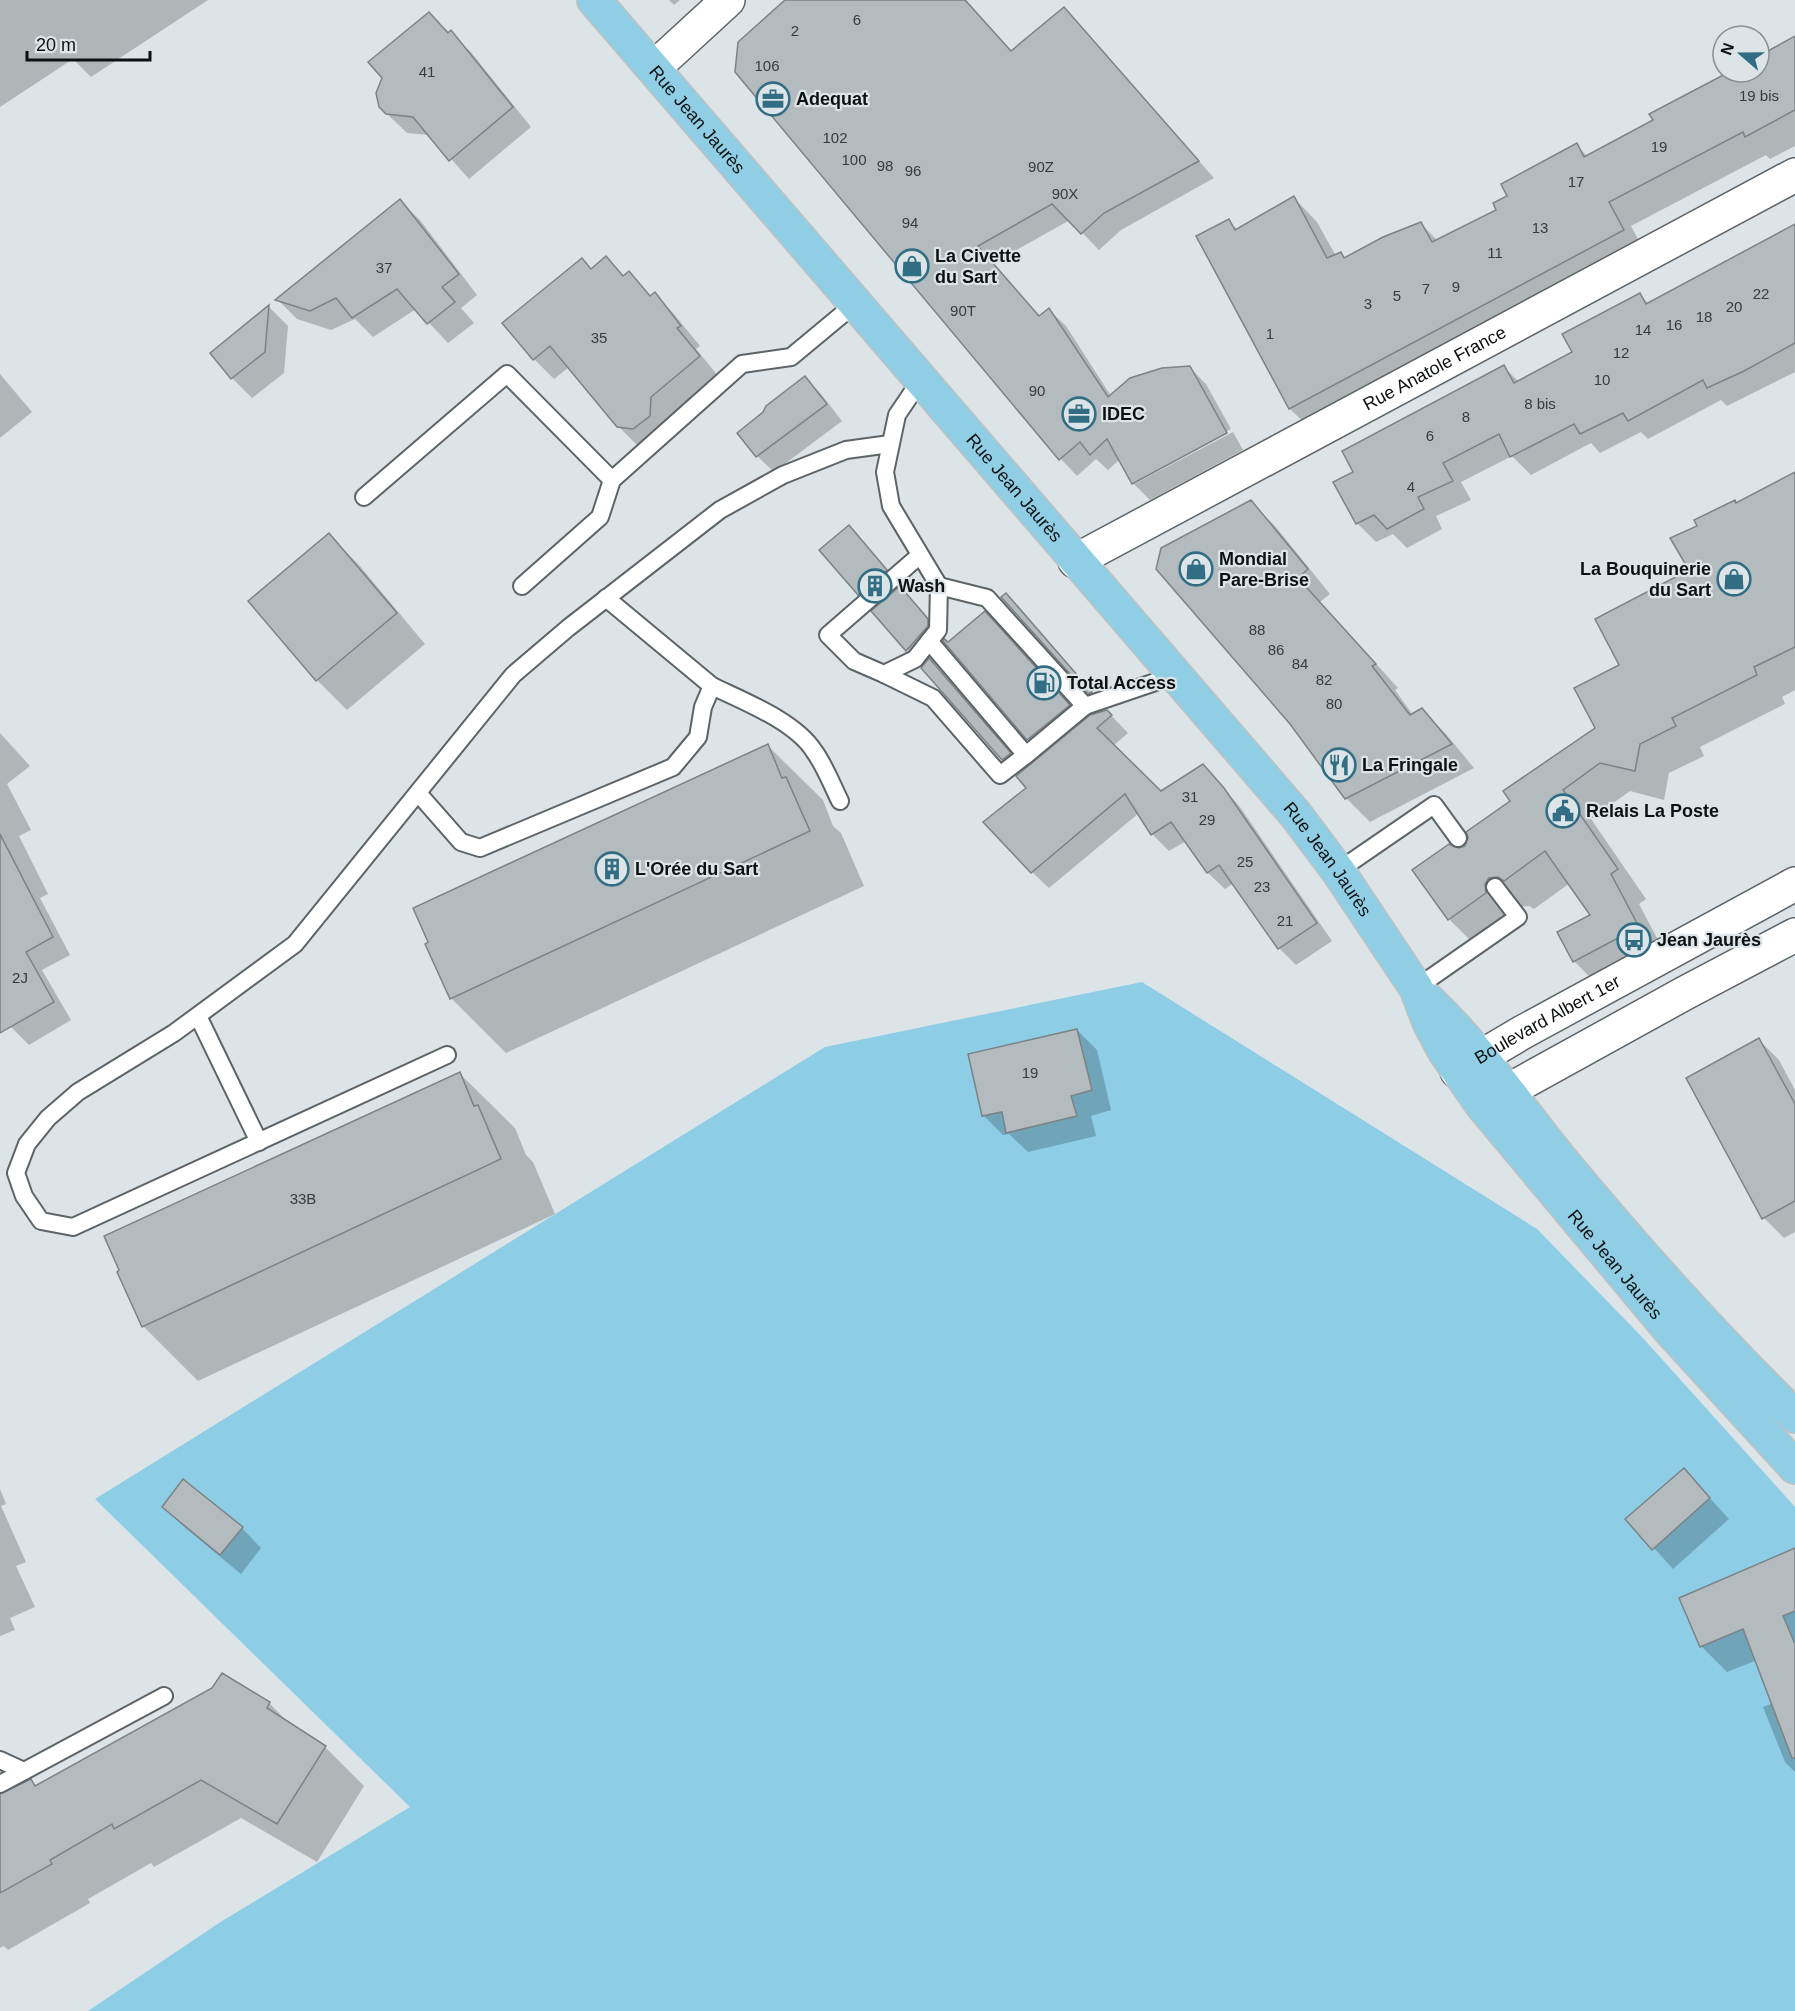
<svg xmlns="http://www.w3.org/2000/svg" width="1795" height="2011" viewBox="0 0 1795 2011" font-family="Arial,sans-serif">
	<rect width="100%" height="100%" fill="#dce4e7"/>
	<path fill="#8dcde6" d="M 1142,982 L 1537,1229 L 1641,1336 L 1795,1507 L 1795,2011 L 88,2011 L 219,1923 L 410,1807 L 95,1499 L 825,1047 Z"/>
	<g fill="#0003">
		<path d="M 0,0 L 208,0 L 91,77 L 73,59 L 0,107 Z"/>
		<path d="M 669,0 L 680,0 L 674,5 Z"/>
		<path d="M 789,0 L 966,0 L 1012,52 L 1064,8 L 1214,178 L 1121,230 L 1099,250 L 1070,220 L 993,263 L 1040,317 L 1049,310 L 1066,326 L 1111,396 L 1189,367 L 1206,384 L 1231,429 L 1136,480 L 1136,483 L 1233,432 L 1243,450 L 1150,500 L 1133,483 L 1120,459 L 1108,470 L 1096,459 L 1077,476 L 1061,459 L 736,72 Z"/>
		<path d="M 429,14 L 470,51 L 531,127 L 469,179 L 430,135 L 407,133 L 380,107 Z"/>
		<path d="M 1795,37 L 1795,146 L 1770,159 L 1766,155 L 1631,226 L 1646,254 L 1314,432 L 1290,409 L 1198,237 L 1229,221 L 1238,230 L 1294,198 L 1317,222 L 1336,256 L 1341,253 L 1346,259 L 1421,224 L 1438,241 L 1498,210 L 1509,196 L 1576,145 L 1588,157 L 1655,121 L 1730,72 L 1759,72 L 1759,56 Z"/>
		<path d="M 400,201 L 420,220 L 477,295 L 461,308 L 474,323 L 448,343 L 416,309 L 373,337 L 355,319 L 331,330 L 297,319 L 278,300 Z"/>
		<path d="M 1795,226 L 1795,372 L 1727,406 L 1721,400 L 1648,439 L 1641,432 L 1600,453 L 1591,443 L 1531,475 L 1512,456 L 1461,482 L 1471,500 L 1436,516 L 1442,529 L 1407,548 L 1393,534 L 1376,542 L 1357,523 L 1355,473 L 1504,367 L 1519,382 L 1574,353 L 1640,295 L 1649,304 Z"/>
		<path d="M 606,258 L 624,276 L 629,273 L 652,297 L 655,294 L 674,314 L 700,346 L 696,349 L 719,377 L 639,447 L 618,426 L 569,367 L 554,379 L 534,359 L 582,260 L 592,270 Z"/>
		<path d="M 269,307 L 288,326 L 284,373 L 252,398 L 232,378 L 212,353 Z"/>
		<path d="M 0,374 L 32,412 L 0,438 Z"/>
		<path d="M 805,378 L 821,394 L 842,421 L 774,472 L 757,456 L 739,433 Z"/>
		<path d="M 1795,473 L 1795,690 L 1782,697 L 1785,704 L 1700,747 L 1704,756 L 1669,773 L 1664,800 L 1630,791 L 1591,819 L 1646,899 L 1639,904 L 1667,957 L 1603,990 L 1574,961 L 1593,916 L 1570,883 L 1534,909 L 1529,906 L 1518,907 L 1478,948 L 1449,919 L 1414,870 L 1466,847 L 1512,801 L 1597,729 L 1621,665 L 1691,571 L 1699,526 Z"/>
		<path d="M 1251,502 L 1275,526 L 1330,594 L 1320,602 L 1398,688 L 1395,690 L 1413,715 L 1422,710 L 1446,734 L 1474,768 L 1370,822 L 1346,798 Z"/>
		<path d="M 849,527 L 902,586 L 900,588 L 920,608 L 947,640 L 947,645 L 994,623 L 1078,715 L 1038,749 L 948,645 L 933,663 L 1019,764 L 1013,769 L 859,594 Z"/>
		<path d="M 329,535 L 359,565 L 425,644 L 347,710 L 317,680 L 250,601 Z"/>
		<path d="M 1107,711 L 1128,733 L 1113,746 L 1161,793 L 1219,783 L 1240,807 L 1332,941 L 1296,965 L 1279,948 L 1234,883 L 1225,889 L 1208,873 L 1186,841 L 1169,851 L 1152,834 L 1139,813 L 1049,888 L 1032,872 L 1028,788 Z"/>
		<path d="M 0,733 L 30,766 L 7,784 L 31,830 L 19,836 L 48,894 L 40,898 L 70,955 L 42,970 L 71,1020 L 29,1045 L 11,1027 L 4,1015 L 0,1017 Z"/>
		<path d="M 768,746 L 823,800 L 833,826 L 841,833 L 864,886 L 506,1053 L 451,998 Z"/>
		<path d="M 1077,1030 L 1097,1050 L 1111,1110 L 1091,1116 L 1096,1136 L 1028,1152 L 1009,1134 L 1003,1135 L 983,1115 Z"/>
		<path d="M 1759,1040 L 1779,1060 L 1795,1090 L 1795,1232 L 1784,1238 L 1764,1218 L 1688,1079 Z"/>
		<path d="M 460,1074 L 515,1128 L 526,1155 L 533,1162 L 555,1214 L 198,1381 L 143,1326 Z"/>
		<path d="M 1684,1470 L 1729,1519 L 1673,1569 L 1628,1519 Z"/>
		<path d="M 0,1489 L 6,1504 L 1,1506 L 26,1562 L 16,1566 L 35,1607 L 10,1618 L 15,1630 L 0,1636 Z"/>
		<path d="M 164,1506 L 242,1528 L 261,1548 L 241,1574 L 183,1526 Z"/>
		<path d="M 1786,1591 L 1795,1612 L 1795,1772 L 1785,1762 L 1763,1707 L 1773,1703 L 1757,1660 L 1727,1672 L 1701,1646 Z"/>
		<path d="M 269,1703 L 293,1727 L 325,1747 L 364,1786 L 317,1862 L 241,1818 L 154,1867 L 151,1863 L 88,1899 L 90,1903 L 8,1950 L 4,1946 L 0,1948 L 0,1795 L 31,1781 L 37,1787 Z"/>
	</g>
	<g fill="#b3bbbe" stroke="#7b8386" stroke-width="1.5">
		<path d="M 785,0 L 965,0 L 1011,51 L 1064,7 L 1199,161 L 1104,213 L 1081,234 L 1052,204 L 978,246 L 1039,316 L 1049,308 L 1108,397 L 1130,378 L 1162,368 L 1190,366 L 1227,433 L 1132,484 L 1107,439 L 1090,455 L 1080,442 L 1059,460 L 735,72 L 738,42 Z"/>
		<path d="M 429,12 L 448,33 L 451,30 L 513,107 L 449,161 L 413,117 L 386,114 L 379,107 L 376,93 L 382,78 L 368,62 Z"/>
		<path d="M 1795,36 L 1795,110 L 1745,137 L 1743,132 L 1609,202 L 1624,230 L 1289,409 L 1196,236 L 1229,219 L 1235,230 L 1294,196 L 1327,258 L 1341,252 L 1344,258 L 1383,237 L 1421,222 L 1432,242 L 1496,210 L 1493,203 L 1507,196 L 1501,184 L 1577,143 L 1584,157 L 1653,120 L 1649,114 L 1729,72 L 1759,72 L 1759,56 Z"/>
		<path d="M 400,199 L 459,274 L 442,287 L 455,302 L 427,324 L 397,289 L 352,318 L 336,298 L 310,311 L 275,300 Z"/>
		<path d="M 1795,224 L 1795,343 L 1744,371 L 1707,388 L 1703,380 L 1628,421 L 1623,413 L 1580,434 L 1574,424 L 1510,457 L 1499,434 L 1443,463 L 1453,481 L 1418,497 L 1424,509 L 1387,529 L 1374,515 L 1356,524 L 1333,482 L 1353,472 L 1342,451 L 1504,365 L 1514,383 L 1572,352 L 1562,334 L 1640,293 L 1646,304 Z"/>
		<path d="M 606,256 L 623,276 L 629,271 L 650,296 L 655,292 L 681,326 L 677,328 L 700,356 L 651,397 L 650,416 L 633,429 L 617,427 L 550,346 L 533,360 L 502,323 L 582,258 L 591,269 Z"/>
		<path d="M 269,305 L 265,352 L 231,379 L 210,353 Z"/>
		<path d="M 805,376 L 827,404 L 756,457 L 737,433 L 763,412 L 766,406 Z"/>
		<path d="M 1795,472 L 1795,647 L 1754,667 L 1757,675 L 1672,718 L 1676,726 L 1640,744 L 1635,771 L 1600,763 L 1563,790 L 1618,869 L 1611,874 L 1639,927 L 1573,962 L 1557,932 L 1590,915 L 1545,851 L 1504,881 L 1498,877 L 1489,878 L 1485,884 L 1486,893 L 1448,920 L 1412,870 L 1449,844 L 1459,848 L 1465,846 L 1468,837 L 1466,832 L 1510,801 L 1503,791 L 1595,728 L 1574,688 L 1619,665 L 1595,619 L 1689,570 L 1670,538 L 1697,526 L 1694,520 L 1735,500 L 1736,503 Z"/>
		<path d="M 1251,500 L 1308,569 L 1298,578 L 1376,664 L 1372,666 L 1410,715 L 1422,708 L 1452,744 L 1345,799 L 1290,724 L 1156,569 L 1161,548 Z"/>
		<path d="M 849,525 L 887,570 L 858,595 L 819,550 Z"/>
		<path d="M 329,533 L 397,613 L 316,681 L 248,601 Z"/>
		<path d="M 900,586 L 928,619 L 928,626 L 906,651 L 871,611 Z"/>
		<path d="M 1006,593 L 1092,692 L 1088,694 L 1001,597 Z"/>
		<path d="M 985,611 L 1070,705 L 1027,740 L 943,641 L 944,639 L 948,642 Z"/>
		<path d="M 929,658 L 1011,753 L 1002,760 L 921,668 Z"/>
		<path d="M 1107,710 L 1112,715 L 1097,728 L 1161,791 L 1203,764 L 1224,788 L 1317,923 L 1278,949 L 1219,865 L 1207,873 L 1171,822 L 1151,835 L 1125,794 L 1031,873 L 983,822 L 1026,788 L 1016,776 L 1090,715 Z"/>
		<path d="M 768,744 L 782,778 L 786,777 L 810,831 L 450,999 L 425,944 L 428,942 L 413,908 Z"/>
		<path d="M 0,834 L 53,937 L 26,952 L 54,1002 L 0,1033 Z"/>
		<path d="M 1077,1029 L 1092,1090 L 1071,1096 L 1077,1116 L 1006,1133 L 1002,1112 L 982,1116 L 968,1054 Z"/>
		<path d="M 1759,1038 L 1795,1104 L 1795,1201 L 1762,1219 L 1686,1078 Z"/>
		<path d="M 460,1072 L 474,1106 L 478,1105 L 501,1159 L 142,1327 L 117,1272 L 119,1270 L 104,1236 Z"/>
		<path d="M 1684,1468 L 1710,1498 L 1652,1550 L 1625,1519 Z"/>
		<path d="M 183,1479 L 243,1527 L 220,1555 L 162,1507 Z"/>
		<path d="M 1795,1548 L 1795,1611 L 1783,1616 L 1795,1644 L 1795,1758 L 1792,1758 L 1743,1629 L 1700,1647 L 1679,1598 Z"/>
		<path d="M 222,1673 L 270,1702 L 267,1708 L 326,1746 L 277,1824 L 201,1780 L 114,1829 L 112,1824 L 50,1860 L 52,1864 L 0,1893 L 0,1794 L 31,1779 L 35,1786 L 212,1688 Z"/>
	</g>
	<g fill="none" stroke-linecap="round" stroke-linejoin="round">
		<g stroke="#5d6467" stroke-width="20">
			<g id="service">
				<path d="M 364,497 L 507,374 L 612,480"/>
				<path d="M 920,555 L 828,635 L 854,661 L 884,674 L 915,659 L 938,630 L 939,586 L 891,506 L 885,472 L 897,415 L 922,378"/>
				<path d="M 522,586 L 600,517 L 612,480 L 742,364 L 791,357 L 856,303"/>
				<path d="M 939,586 L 987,598 L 1085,706 L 1176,675"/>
				<path d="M 929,641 L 1026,755 L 1085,706"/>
				<path d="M 884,674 L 933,698 L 1000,775 L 1026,755"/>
				<path d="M 712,686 C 743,701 795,721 814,751 C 825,766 832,785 840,801"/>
				<path d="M 418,793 L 461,842 L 480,848 L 673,767 L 698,737 L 703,707 L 712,686 L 606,598"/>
				<path d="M 1338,871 L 1434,805 L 1458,838"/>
				<path d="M 1416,988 L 1518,917 L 1495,887"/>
				<path d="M 198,1016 L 259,1142"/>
				<path d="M 447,1055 L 73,1227 L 41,1221 L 24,1196 L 16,1173 L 27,1144 L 48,1118 L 78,1092 L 174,1033 L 295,944 L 513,675 L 568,628 L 720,510 L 783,475 L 846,450 L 890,444"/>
				<path d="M 0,1760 L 24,1771"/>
				<path d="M 0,1784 L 164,1696"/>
			</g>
		</g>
		<g stroke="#5d6467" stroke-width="36">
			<g id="minor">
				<path d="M 654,68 L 728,0"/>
				<path id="s1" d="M 1075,561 L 1795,175"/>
				<path id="s2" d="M 1457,1071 L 1523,1032 L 1795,884"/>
				<path d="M 1484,1104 L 1685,993 L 1795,935"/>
			</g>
		</g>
		<g stroke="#c0c1c1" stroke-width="36">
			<g id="primary">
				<path id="s3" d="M 594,0 L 1296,815 L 1338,871 L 1416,988 L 1430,1024 L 1445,1052 L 1482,1105 L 1668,1328 L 1795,1467"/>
				<path d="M 1428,1000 C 1479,1048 1517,1106 1562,1161 C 1635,1249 1713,1336 1795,1416"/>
			</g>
		</g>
		<use href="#service" stroke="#fff" stroke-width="16"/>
		<use href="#minor" stroke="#fff" stroke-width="33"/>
		<use href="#primary" stroke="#8fcee5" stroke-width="33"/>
	</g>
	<defs>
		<g id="office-ring" transform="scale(1.725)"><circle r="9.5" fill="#dce4e7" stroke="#316e84" stroke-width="1.5"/><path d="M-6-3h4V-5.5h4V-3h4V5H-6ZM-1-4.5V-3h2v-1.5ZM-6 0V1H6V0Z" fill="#316e84"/></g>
		<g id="shop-ring" transform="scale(1.725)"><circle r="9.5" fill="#dce4e7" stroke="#316e84" stroke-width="1.5"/><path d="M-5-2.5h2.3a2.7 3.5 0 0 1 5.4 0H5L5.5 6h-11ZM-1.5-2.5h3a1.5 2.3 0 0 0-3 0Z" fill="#316e84"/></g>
		<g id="building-ring" transform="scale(1.725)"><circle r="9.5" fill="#dce4e7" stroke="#316e84" stroke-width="1.5"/><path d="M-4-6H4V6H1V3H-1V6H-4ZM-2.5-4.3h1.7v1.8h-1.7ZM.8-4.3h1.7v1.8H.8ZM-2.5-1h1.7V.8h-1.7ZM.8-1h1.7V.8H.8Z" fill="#316e84"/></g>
		<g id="fuel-ring" transform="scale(1.725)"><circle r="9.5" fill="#dce4e7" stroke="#316e84" stroke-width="1.5"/><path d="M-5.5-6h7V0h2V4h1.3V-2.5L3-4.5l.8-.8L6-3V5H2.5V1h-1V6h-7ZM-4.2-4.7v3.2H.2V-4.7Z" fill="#316e84"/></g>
		<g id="restaurant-ring" transform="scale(1.725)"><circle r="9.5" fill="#dce4e7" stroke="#316e84" stroke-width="1.5"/><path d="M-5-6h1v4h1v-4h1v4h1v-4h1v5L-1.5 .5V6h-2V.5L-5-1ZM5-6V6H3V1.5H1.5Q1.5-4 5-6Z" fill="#316e84"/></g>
		<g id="civic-ring" transform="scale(1.725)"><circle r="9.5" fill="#dce4e7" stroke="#316e84" stroke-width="1.5"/><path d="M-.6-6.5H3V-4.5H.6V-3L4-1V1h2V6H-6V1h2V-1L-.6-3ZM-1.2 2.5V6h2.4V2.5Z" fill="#316e84"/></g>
		<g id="bus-ring" transform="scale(1.725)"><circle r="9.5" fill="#dce4e7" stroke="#316e84" stroke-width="1.5"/><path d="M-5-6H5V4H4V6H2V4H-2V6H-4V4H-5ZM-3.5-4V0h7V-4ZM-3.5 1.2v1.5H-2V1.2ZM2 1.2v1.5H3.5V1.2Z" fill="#316e84"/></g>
	</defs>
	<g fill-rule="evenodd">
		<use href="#office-ring" x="773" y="99"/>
		<use href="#shop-ring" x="912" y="266"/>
		<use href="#office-ring" x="1079" y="414"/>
		<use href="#shop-ring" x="1196" y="569"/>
		<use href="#shop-ring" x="1734" y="579"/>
		<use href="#building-ring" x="875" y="586"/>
		<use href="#fuel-ring" x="1044" y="683"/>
		<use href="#restaurant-ring" x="1339" y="765"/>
		<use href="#civic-ring" x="1563" y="811"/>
		<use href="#building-ring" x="612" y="869"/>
		<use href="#bus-ring" x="1634" y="940"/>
	</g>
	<g text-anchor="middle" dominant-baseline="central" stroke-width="4.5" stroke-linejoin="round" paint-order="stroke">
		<g font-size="15" fill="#373c3d">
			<text x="857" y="19">6</text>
			<text x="795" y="30">2</text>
			<text x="767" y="65">106</text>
			<text x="427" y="71">41</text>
			<text x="1759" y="95">19 bis</text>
			<text x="835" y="137">102</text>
			<text x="1659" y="146">19</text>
			<text x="854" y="159">100</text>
			<text x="885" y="165">98</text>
			<text x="1041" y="166">90Z</text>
			<text x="913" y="170">96</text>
			<text x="1576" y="181">17</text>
			<text x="1065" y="193">90X</text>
			<text x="910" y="222">94</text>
			<text x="1540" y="227">13</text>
			<text x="1495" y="252">11</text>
			<text x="384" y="267">37</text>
			<text x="1456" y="286">9</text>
			<text x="1426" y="288">7</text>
			<text x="1761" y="293">22</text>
			<text x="1397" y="295">5</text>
			<text x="1368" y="303">3</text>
			<text x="1734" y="306">20</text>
			<text x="963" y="310">90T</text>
			<text x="1704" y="316">18</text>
			<text x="1674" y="324">16</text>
			<text x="1643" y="329">14</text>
			<text x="1270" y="333">1</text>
			<text x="599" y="337">35</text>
			<text x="1621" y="352">12</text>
			<text x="1602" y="379">10</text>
			<text x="1037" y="390">90</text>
			<text x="1540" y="403">8 bis</text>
			<text x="1466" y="416">8</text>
			<text x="1430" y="435">6</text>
			<text x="1411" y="486">4</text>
			<text x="1257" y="629">88</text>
			<text x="1276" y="649">86</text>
			<text x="1300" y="663">84</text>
			<text x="1324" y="679">82</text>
			<text x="1334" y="703">80</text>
			<text x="1190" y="796">31</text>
			<text x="1207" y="819">29</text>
			<text x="1245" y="861">25</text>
			<text x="1262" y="886">23</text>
			<text x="1285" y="920">21</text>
			<text x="20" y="977">2J</text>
			<text x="1030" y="1072">19</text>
			<text x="303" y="1198">33B</text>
		</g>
		<g font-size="18" font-weight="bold" fill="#0e1112" stroke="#dce4e7" text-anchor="start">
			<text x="796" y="99">Adequat</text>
			<text x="935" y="256">La Civette<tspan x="935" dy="21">du Sart</tspan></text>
			<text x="1102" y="414">IDEC</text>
			<text x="1219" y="559">Mondial<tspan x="1219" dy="21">Pare-Brise</tspan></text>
			<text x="1711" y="569" text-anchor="end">La Bouquinerie<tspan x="1711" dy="21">du Sart</tspan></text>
			<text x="898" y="586">Wash</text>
			<text x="1067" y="683">Total Access</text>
			<text x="1362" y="765">La Fringale</text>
			<text x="1586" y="811">Relais La Poste</text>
			<text x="635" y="869">L'Orée du Sart</text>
			<text x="1657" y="940">Jean Jaurès</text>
		</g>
		<g font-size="18" fill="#0e1112" stroke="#dce4e7">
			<text stroke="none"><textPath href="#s3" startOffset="158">Rue Jean Jaurès</textPath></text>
			<text stroke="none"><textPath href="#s1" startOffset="408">Rue Anatole France</textPath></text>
			<text stroke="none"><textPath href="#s3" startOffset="644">Rue Jean Jaurès</textPath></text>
			<text stroke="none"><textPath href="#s3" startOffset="1130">Rue Jean Jaurès</textPath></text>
			<text stroke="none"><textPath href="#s2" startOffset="104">Boulevard Albert 1er</textPath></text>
			<text stroke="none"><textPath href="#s3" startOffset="1629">Rue Jean Jaurès</textPath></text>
		</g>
	</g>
	<g transform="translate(1741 54) rotate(290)"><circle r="28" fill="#dce4e7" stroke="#8a9092" stroke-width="1.5"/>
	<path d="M0-4.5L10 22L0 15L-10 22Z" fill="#316e84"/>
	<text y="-9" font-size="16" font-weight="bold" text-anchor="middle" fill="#0e1112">N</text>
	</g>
	<path d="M27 51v9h123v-9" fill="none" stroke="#0e1112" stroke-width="3"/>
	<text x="36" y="51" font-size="18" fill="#0e1112" stroke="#dce4e7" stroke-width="4.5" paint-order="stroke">20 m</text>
</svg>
